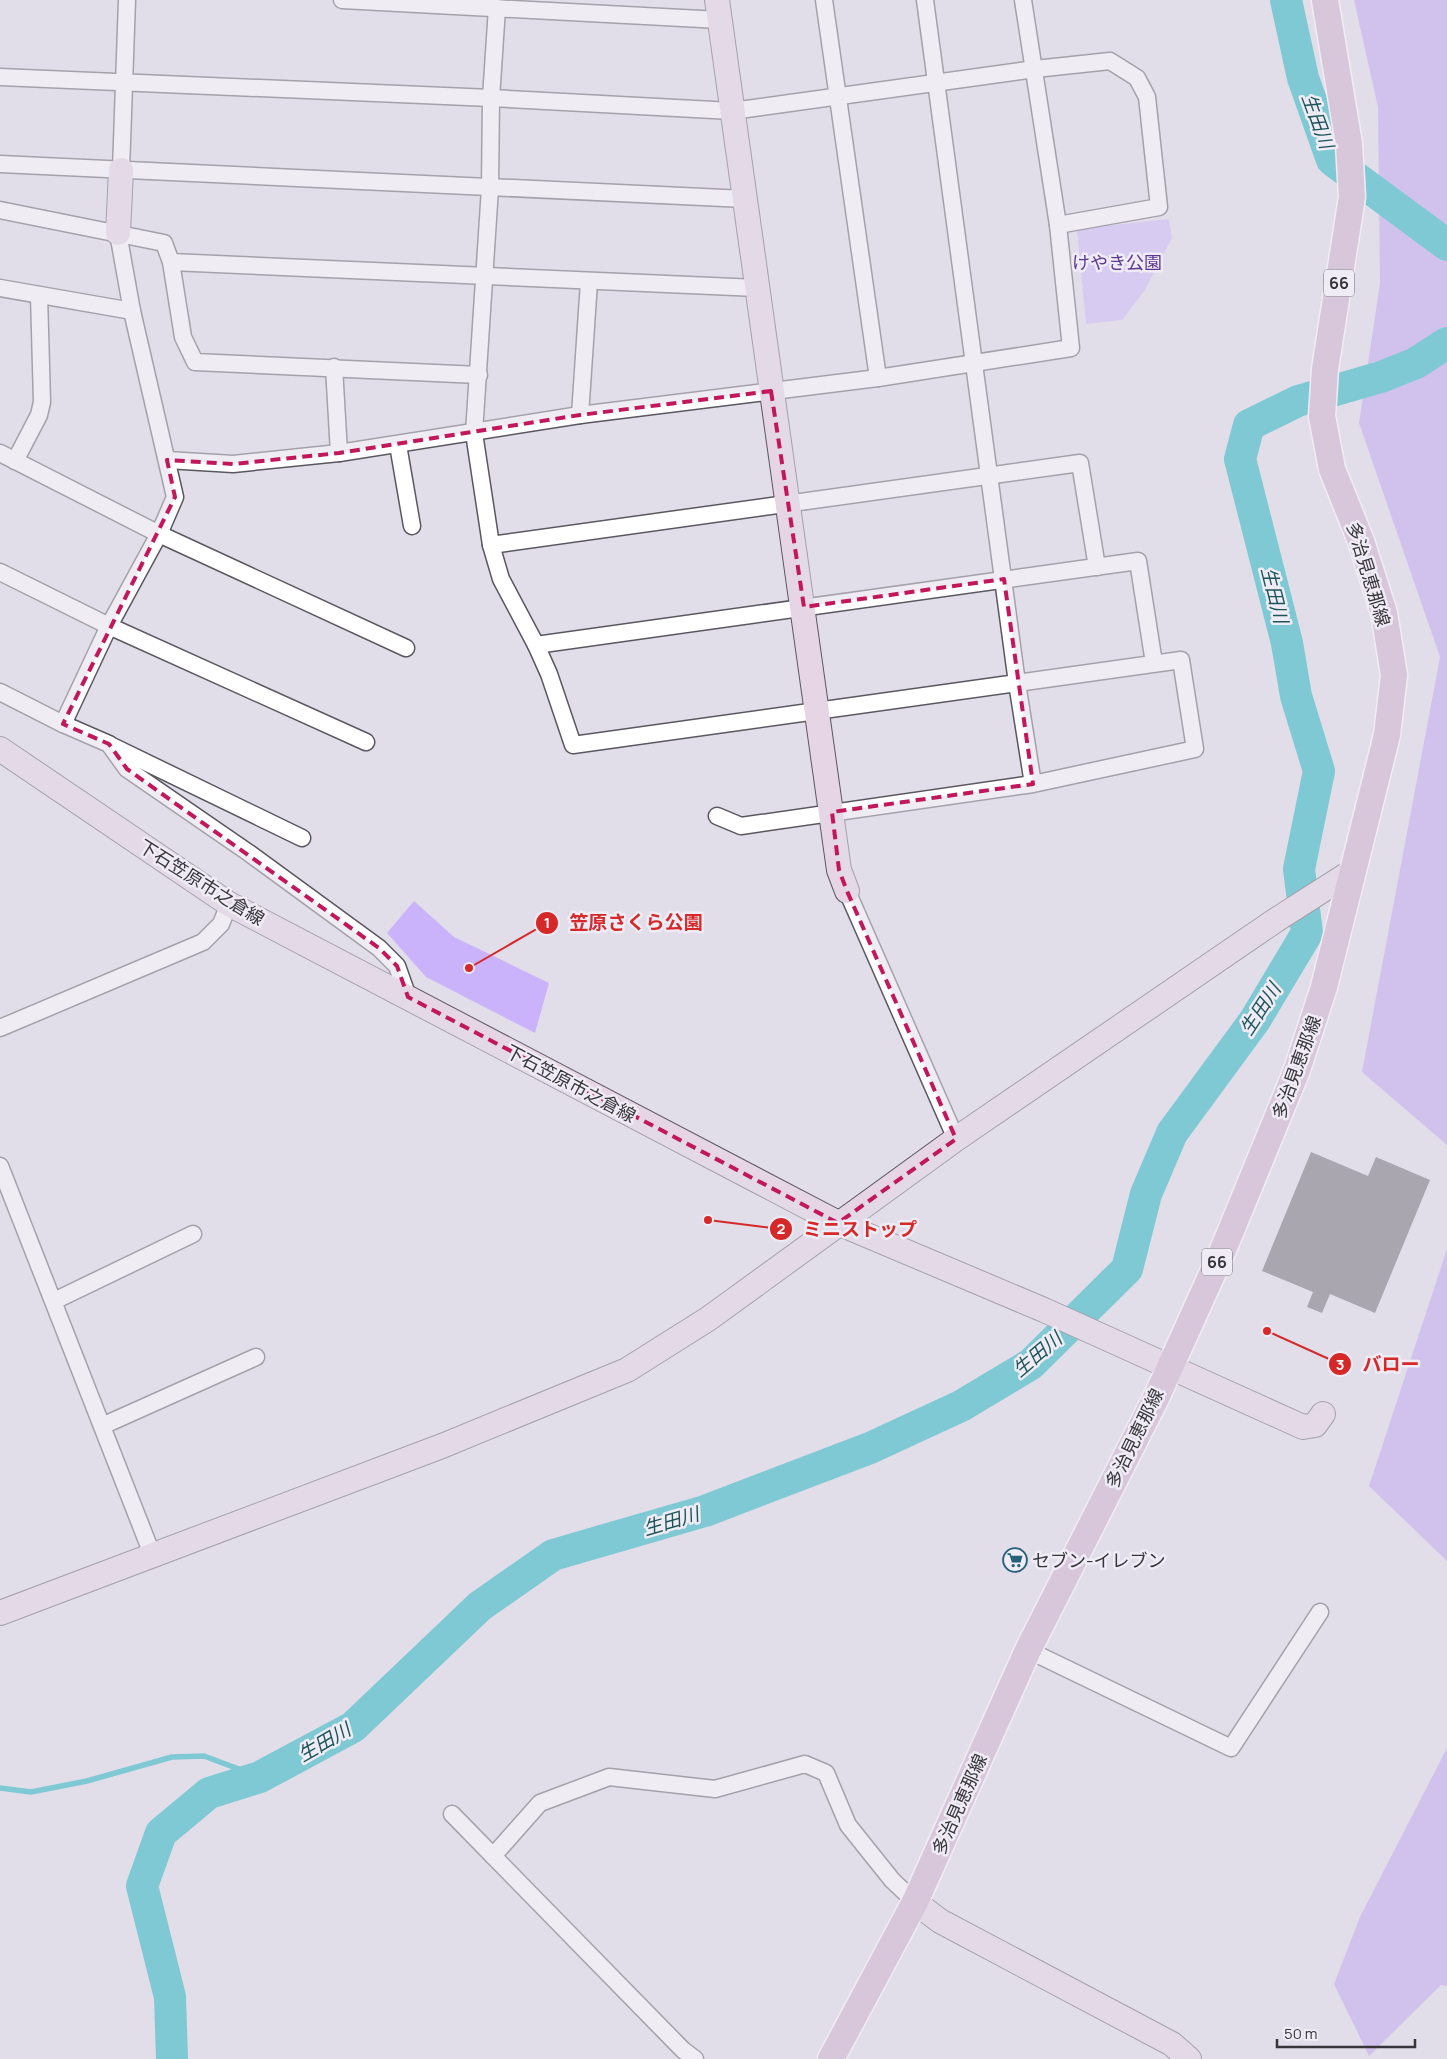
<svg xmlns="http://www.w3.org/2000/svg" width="1447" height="2059" viewBox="0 0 1447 2059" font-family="Manrope,'Noto Sans JP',sans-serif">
	<rect width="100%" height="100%" fill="#e1dee9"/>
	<g fill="#cab3fa">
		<path d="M 1169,219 L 1172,238 L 1145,290 L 1122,320 L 1086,324 L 1077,229 Z"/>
		<path d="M 414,901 L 454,937 L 549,983 L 535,1033 L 426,977 L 387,933 Z"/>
	</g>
	<g fill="#baa0f0">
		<path d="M 1354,0 L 1447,0 L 1447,1145 L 1362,1072 L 1440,657 L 1359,423 L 1380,283 L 1378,107 Z"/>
		<path d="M 1447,1249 L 1447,1561 L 1369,1486 Z"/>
		<path d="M 1447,1748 L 1447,1986 L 1441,1985 L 1369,2056 L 1334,1984 L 1360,1917 Z"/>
	</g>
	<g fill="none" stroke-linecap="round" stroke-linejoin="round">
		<path stroke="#06afba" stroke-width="5.5" d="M 0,1788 L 31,1792 L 87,1781 L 172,1757 L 204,1756 L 260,1777"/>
		<g stroke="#06afba" stroke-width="32">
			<path d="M 1286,0 L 1303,78 L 1332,160 L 1447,245"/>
			<path d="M 172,2059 L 170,1997 L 142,1886 L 161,1833 L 209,1793 L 260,1777 L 353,1727 L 480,1606 L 553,1555 L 705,1511 L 870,1448 L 961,1406 L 1031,1364 L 1127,1269 L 1146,1194 L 1172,1133 L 1255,1020 L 1307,933 L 1299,869 L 1319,771 L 1296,696 L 1287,643 L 1240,459 L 1249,425 L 1298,401 L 1381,377 L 1416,363 L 1447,343"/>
		</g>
	</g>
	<path fill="#65636c" d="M 1311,1152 L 1368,1176 L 1376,1157 L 1430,1180 L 1375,1313 L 1330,1294 L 1322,1313 L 1307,1307 L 1313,1292 L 1262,1271 Z"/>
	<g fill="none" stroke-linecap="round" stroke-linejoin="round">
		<g stroke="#5a5760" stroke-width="19">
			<g id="street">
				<path d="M 342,0 L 720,20"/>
				<path d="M 824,0 L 878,378"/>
				<path d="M 497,8 L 491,98 L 490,188 L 474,433 L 491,545 L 501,579 L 536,645 L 1138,561 L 1154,663"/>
				<path d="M 0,77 L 491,98 L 732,111 L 1035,69 L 1110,61 L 1137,78 L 1147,97 L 1159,207 L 1058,225"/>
				<path d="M 0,164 L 745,199"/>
				<path d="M 121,170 L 127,0"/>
				<path d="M 0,210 L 164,243 L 171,262 L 757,288"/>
				<path d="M 171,262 L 183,337 L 195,362 L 479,375"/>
				<path d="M 0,288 L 132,311"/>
				<path d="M 334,367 L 339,453"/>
				<path d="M 580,415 L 589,282"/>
				<path d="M 398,445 L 412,526"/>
				<path d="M 0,453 L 159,534 L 406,648"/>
				<path d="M 167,460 L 233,464 L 339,453 L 580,415 L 878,378 L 1071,348 L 1058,225 L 1023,0"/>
				<path d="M 15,461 L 39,415 L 42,402 L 39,295"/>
				<path d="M 491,545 L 1080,463 L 1097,567"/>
				<path d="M 0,572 L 109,626 L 366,742"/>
				<path d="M 536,645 L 549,674 L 573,745 L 1017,683 L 925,0"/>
				<path d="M 0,692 L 63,724 L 109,744 L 127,769 L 249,853 L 379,948 L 397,966 L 408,997"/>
				<path d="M 63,724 L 109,626 L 159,534 L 175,497 L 132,311 L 118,233"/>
				<path d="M 110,745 L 302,838"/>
				<path d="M 717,816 L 741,826 L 1033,784 L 1017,683 L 1181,660 L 1195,749 L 1033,784"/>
				<path d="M 847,891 L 956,1139"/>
				<path d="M 0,1028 L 203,942 L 221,924 L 229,904"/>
				<path d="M 0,1166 L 152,1554"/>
				<path d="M 54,1301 L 193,1234"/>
				<path d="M 102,1426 L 256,1357"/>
				<path d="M 1028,1650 L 1231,1748 L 1320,1612"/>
				<path d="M 452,1814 L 683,2050 L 695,2059"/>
				<path d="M 493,1856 L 540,1803 L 609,1777 L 715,1789 L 805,1764 L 826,1773 L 848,1825 L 892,1880 L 915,1902"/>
			</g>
		</g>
		<g stroke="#5a5760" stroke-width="26">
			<g id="secondary">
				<path d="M 717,0 C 759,290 800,580 839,870 L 847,891"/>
				<path d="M 118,233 L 121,170"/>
				<path d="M 0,749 L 229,904 L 838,1223 L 1044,1310 L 1303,1427 L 1315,1425 L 1323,1414"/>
				<path d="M 0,1613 L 442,1446 L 627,1370 L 708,1319 L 956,1139 L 1276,920 L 1351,872"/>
				<path d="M 915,1902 L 940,1921 L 1172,2044 L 1189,2059"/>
			</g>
		</g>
		<g stroke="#fff" stroke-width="29">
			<path id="primary" d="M 831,2059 L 915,1902 L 1028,1650 L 1157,1396 L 1223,1250 L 1297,1070 L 1324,987 L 1387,735 L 1394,675 L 1384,613 L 1361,541 L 1332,469 L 1322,416 L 1325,369 L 1352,197 L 1349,144 L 1325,0"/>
		</g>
		<use href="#street" stroke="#fff" stroke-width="16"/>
		<use href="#secondary" stroke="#e6d5e5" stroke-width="24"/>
		<use href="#primary" stroke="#cdaacb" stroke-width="26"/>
	</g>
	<path d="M0 0H1447V2059H0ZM 771,391 L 804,607 L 1004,579 L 1033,784 L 832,812 L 839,870 L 847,891 L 956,1139 L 838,1223 L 408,997 L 397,966 L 379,948 L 127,769 L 109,744 L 63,724 L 175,497 L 167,460 L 233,464 L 339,453 L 580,415 Z" fill="#e1dee9" fill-opacity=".55" fill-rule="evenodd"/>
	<path fill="none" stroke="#c2185b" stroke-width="4" stroke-dasharray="10 6" stroke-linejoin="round" d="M 771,391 L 804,607 L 1004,579 L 1033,784 L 832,812 L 839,870 L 847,891 L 956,1139 L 838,1223 L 408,997 L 397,966 L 379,948 L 127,769 L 109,744 L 63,724 L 175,497 L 167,460 L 233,464 L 339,453 L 580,415 Z"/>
	<defs>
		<g id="supermarket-ring" transform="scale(1.25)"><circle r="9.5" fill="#efecf6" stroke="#27607a" stroke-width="1.5"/><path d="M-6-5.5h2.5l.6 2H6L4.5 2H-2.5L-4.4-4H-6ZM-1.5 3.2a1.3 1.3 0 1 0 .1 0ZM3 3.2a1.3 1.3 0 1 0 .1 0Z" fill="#27607a"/></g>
	</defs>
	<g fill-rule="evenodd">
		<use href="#supermarket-ring" x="1015" y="1560"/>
	</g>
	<g text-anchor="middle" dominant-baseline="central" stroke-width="5" stroke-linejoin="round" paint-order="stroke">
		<g fill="#efecf6" stroke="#6e6c72" stroke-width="1">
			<rect x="1324" y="269.5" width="30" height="27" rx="4"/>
			<rect x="1202" y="1248.5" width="30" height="27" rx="4"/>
		</g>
		<g font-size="16" font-weight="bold" fill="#37353a">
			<text x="1339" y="283">66</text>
			<text x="1217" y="1262">66</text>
		</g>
		<g font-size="18" fill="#5c3693" stroke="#efecf6">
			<text x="1117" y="262">けやき公園</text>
		</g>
		<g font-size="18" fill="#37353a" stroke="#efecf6">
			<text transform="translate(1369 574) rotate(73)">多治見恵那線</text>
			<text transform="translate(202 882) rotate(32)">下石笠原市之倉線</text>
			<text transform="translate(1296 1067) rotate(-70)">多治見恵那線</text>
			<text transform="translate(571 1083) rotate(28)">下石笠原市之倉線</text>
			<text transform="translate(1134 1438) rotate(-64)">多治見恵那線</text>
			<text transform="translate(959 1804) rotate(-66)">多治見恵那線</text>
		</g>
		<g font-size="18" fill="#37353a" stroke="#efecf6" text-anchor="start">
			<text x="1032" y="1560">セブン-イレブン</text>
		</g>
		<g font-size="19" font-style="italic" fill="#1b5459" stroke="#efecf6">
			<text transform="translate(1318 121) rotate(70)">生田川</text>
			<text transform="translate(1275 595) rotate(76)">生田川</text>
			<text transform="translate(1260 1009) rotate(-57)">生田川</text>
			<text transform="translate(1037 1354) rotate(-40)">生田川</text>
			<text transform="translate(671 1521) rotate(-16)">生田川</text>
			<text transform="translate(324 1742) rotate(-30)">生田川</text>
		</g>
	</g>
	<path fill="none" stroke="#d62828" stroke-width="2" d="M469 968L547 923M708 1220L781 1229M1267 1331L1340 1364"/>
	<g fill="#d62828" stroke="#efecf6" stroke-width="2">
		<circle cx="469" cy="968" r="5"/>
		<circle cx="708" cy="1220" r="5"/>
		<circle cx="1267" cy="1331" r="5"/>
		<circle cx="547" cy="923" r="12"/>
		<circle cx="781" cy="1229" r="12"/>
		<circle cx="1340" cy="1364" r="12"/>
	</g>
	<g font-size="15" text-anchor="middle" font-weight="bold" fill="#fff">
		<text x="547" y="928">1</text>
		<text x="781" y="1234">2</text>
		<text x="1340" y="1370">3</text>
	</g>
	<g font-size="19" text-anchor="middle" font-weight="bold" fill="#d62828" stroke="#efecf6" stroke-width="5" stroke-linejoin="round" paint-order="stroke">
		<text x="636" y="929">笠原さくら公園</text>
		<text x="860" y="1236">ミニストップ</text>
		<text x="1391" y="1371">バロー</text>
	</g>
	<path d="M1277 2039v8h138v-8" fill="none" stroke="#37353a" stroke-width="2.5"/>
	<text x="1284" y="2039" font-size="15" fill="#37353a" stroke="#efecf6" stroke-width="4" paint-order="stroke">50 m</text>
</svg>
